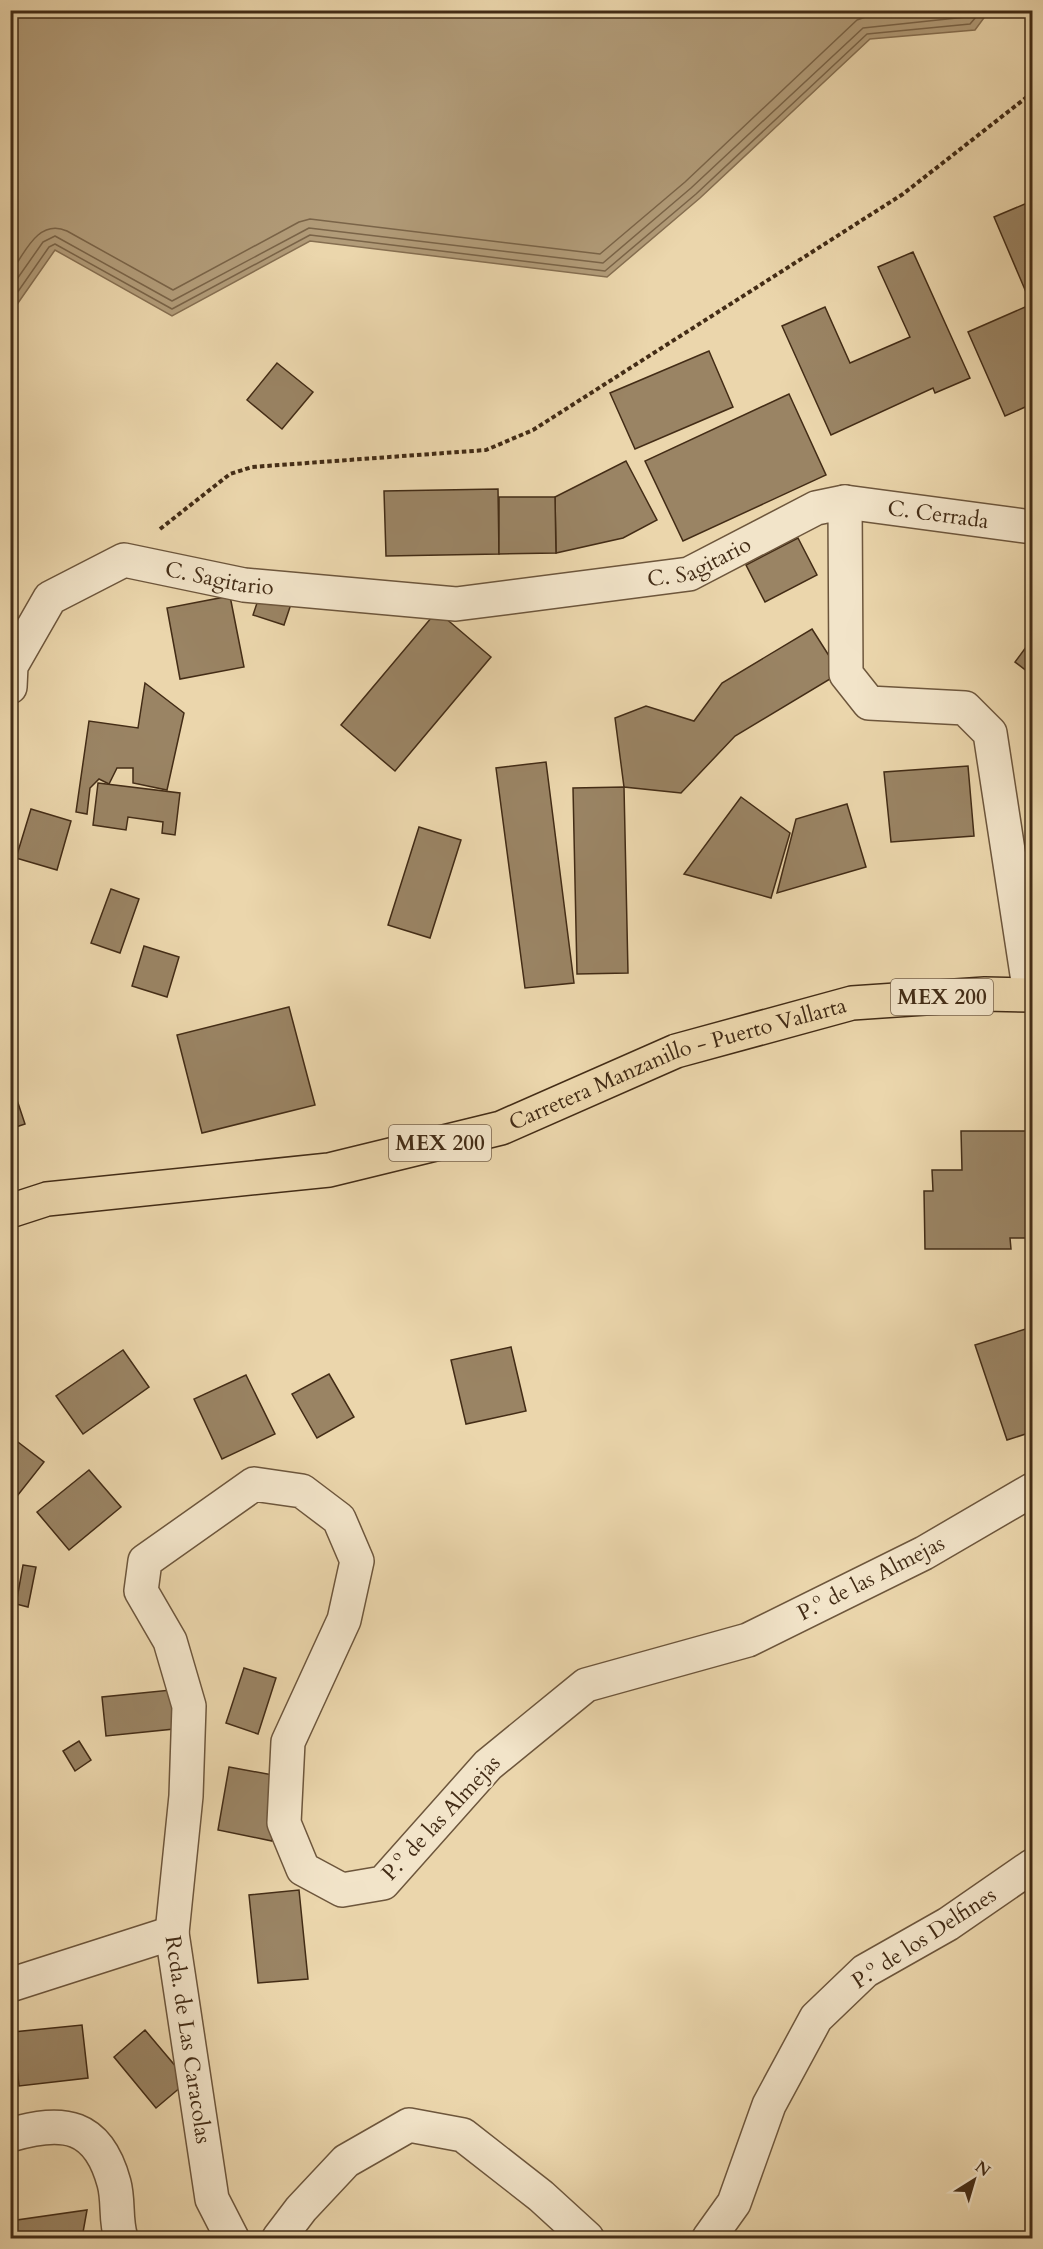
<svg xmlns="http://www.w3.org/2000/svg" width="1043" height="2249" viewBox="0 0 1043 2249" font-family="Cardo,serif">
	<rect width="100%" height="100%" fill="#ebd6ac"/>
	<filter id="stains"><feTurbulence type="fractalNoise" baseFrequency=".00333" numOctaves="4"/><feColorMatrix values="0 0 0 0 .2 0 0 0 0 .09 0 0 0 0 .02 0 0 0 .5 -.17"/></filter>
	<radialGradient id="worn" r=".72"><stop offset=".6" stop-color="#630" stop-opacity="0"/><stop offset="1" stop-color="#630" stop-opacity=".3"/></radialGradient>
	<path fill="#b29c79" stroke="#866f51" stroke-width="1.5" d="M 11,10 L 989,10 L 989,11 L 975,30 L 870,39 L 700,198 L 607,277 L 310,241 L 172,316 L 55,250 L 11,313 Z"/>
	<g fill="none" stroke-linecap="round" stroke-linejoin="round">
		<g stroke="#7a6448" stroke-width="1.5">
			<path d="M 10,274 C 24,254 38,218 67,231 L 173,290 L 299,222 L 310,219 L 600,254 L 685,182 L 857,20 L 868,16 L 934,10"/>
			<path d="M 10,289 L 43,242 L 55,236 L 172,301 L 309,228 L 603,263 L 691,188 L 863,28 L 966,17 L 972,10"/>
			<path d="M 10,303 L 49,247 L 55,244 L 172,309 L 310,235 L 605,271 L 696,194 L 867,34 L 970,24 L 982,10"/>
		</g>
	</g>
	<g fill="#9a8464" stroke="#432c16" stroke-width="1.5">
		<path d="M 1032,201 L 1032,289 L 1026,292 L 994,217 Z"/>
		<path d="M 913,252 L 970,378 L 935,393 L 933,388 L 831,435 L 782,326 L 825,307 L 850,363 L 910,337 L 878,267 Z"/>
		<path d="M 1032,304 L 1032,404 L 1005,416 L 968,332 Z"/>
		<path d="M 709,351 L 733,407 L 635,449 L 610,393 Z"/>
		<path d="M 277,363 L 313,392 L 282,429 L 247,400 Z"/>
		<path d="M 789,394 L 826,475 L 683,541 L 645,461 Z"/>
		<path d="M 626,461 L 657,520 L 623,538 L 556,553 L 555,497 Z"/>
		<path d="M 498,489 L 499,554 L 386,556 L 384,491 Z"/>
		<path d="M 499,497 L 555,497 L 556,553 L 499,554 Z"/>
		<path d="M 798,538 L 817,575 L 765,602 L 746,565 Z"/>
		<path d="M 262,588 L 293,598 L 284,625 L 253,615 Z"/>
		<path d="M 230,596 L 244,667 L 180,679 L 167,608 Z"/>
		<path d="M 437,611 L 491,657 L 395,771 L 341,725 Z"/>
		<path d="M 812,629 L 840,673 L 735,736 L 681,793 L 624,787 L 615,718 L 646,706 L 694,721 L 722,683 Z"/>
		<path d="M 1032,639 L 1032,675 L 1015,662 Z"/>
		<path d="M 145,683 L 184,713 L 167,790 L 133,783 L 133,768 L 117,768 L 109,784 L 99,779 L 90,788 L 87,814 L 76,812 L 89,721 L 138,728 Z"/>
		<path d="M 546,762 L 574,983 L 525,988 L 496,768 Z"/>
		<path d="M 968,766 L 974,836 L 891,842 L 884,772 Z"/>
		<path d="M 98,783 L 180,793 L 175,835 L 162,833 L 163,822 L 128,817 L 126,830 L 93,825 Z"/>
		<path d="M 624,787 L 628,973 L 577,974 L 573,788 Z"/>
		<path d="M 741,797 L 790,833 L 771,898 L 684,874 Z"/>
		<path d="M 847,804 L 866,867 L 777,893 L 796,819 Z"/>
		<path d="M 31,809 L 71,821 L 57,870 L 16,858 Z"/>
		<path d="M 419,827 L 461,840 L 430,938 L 388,925 Z"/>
		<path d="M 111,889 L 139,899 L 120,953 L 91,943 Z"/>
		<path d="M 144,946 L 179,957 L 167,997 L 132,986 Z"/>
		<path d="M 289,1007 L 315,1105 L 202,1133 L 177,1035 Z"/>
		<path d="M 12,1085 L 25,1124 L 10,1129 L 10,1086 Z"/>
		<path d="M 961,1131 L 1028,1131 L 1028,1158 L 1032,1158 L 1032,1238 L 1010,1238 L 1011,1249 L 925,1249 L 924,1191 L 933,1191 L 932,1170 L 962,1170 Z"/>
		<path d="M 1032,1327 L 1032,1432 L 1007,1440 L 975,1345 Z"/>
		<path d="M 511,1347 L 526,1411 L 466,1424 L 451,1360 Z"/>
		<path d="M 123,1350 L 149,1387 L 83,1434 L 56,1396 Z"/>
		<path d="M 329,1374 L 354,1417 L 317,1438 L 292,1394 Z"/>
		<path d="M 246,1375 L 275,1434 L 222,1459 L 194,1399 Z"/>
		<path d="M 10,1436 L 44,1462 L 10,1505 Z"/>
		<path d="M 89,1470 L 121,1507 L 69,1550 L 37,1512 Z"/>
		<path d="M 23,1565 L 36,1567 L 28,1607 L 16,1604 Z"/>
		<path d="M 244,1668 L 276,1678 L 258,1734 L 226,1723 Z"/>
		<path d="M 171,1690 L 174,1729 L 106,1736 L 102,1697 Z"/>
		<path d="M 79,1741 L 91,1760 L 75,1771 L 63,1751 Z"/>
		<path d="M 229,1767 L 284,1777 L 272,1841 L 218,1830 Z"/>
		<path d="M 299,1890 L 308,1979 L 258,1983 L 249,1895 Z"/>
		<path d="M 82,2025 L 88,2078 L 19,2086 L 13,2032 Z"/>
		<path d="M 145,2030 L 188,2081 L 156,2108 L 114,2057 Z"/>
		<path d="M 87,2210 L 82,2238 L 10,2238 L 10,2221 Z"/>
	</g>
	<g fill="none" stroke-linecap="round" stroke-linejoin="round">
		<g stroke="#6d563c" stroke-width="36">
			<g id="minor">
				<path id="s1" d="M 845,502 L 1032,527"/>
				<path id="s2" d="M 10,687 L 11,666 L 50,598 L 124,560 L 244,585 L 456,604 L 689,574 L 816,508 L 845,502 L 846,674 L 869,703 L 965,708 L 990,733 L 1030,994"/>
				<path d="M 172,1933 L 186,1796 L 189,1706 L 170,1641 L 141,1591 L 145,1561 L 254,1484 L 302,1491 L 339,1519 L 357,1561 L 344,1620 L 288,1742 L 284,1823 L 303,1869 L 342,1890 L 383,1883 L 488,1765 L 586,1685 L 748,1640 L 924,1553 L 1032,1490"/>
				<path id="s3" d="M 10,1985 L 172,1933 L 212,2199 L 232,2238"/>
				<path d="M 10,2135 C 64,2119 98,2124 114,2183 C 119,2201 115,2220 121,2238"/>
				<path d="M 279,2238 L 301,2209 L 346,2161 L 409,2125 L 463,2135 L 541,2196 L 587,2238"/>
				<path d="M 709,2238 L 734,2203 L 769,2105 L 816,2018 L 865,1971 L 948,1924 L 1032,1866"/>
			</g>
		</g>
		<g stroke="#432c16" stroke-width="36">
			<g id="highway">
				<path id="s4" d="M 10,1211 L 47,1199 L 329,1170 L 501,1128 L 676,1051 L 852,1003 L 985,994 L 1032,995"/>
			</g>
		</g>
		<path stroke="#432c16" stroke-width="4" stroke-dasharray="4.5 3" stroke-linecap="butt" d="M 160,529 L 230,474 L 252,467 L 486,450 L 533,430 L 903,194 L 1032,93"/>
		<use href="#minor" stroke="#f2e4c9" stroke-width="33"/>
		<use href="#highway" stroke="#ebd6ac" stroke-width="33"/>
	</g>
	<g text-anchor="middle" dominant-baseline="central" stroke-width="4.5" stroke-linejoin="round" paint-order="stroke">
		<g fill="#f2e4c9" stroke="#78634c" stroke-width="1.5">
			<rect x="891" y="979" width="102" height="36" rx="4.5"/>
			<rect x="389" y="1125" width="102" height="36" rx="4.5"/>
		</g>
		<g font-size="21" font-weight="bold" fill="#432c16">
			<text x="942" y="997">MEX 200</text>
			<text x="440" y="1143">MEX 200</text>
		</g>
		<g font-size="22" fill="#432c16" stroke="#f2e4c9">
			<text stroke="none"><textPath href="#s1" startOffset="94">C. Cerrada</textPath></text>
			<text stroke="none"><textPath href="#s2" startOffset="766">C. Sagitario</textPath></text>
			<text stroke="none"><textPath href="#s2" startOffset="280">C. Sagitario</textPath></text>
			<text stroke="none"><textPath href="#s4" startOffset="688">Carretera Manzanillo - Puerto Vallarta</textPath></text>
			<text transform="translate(871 1578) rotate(-27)">P.º de las Almejas</text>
			<text transform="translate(441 1818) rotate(-47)">P.º de las Almejas</text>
			<text transform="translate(924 1938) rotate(-33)">P.º de los Delfines</text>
			<text stroke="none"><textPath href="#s3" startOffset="278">Rcda. de Las Caracolas</textPath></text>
		</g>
	</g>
	<rect width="1043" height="2249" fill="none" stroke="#ebd6ac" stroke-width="36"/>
	<rect x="12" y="12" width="1019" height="2225" fill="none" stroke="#432c16" stroke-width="3"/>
	<rect x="18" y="18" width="1007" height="2213" fill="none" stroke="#432c16" stroke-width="1.5"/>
	<g transform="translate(974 2180) rotate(37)" stroke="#f2e4c9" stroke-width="4.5" paint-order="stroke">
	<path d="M0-4.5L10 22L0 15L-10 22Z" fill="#432c16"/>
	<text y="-9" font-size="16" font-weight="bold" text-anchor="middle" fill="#432c16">N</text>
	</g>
	<rect width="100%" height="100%" filter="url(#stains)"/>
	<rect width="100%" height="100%" fill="url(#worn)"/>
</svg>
